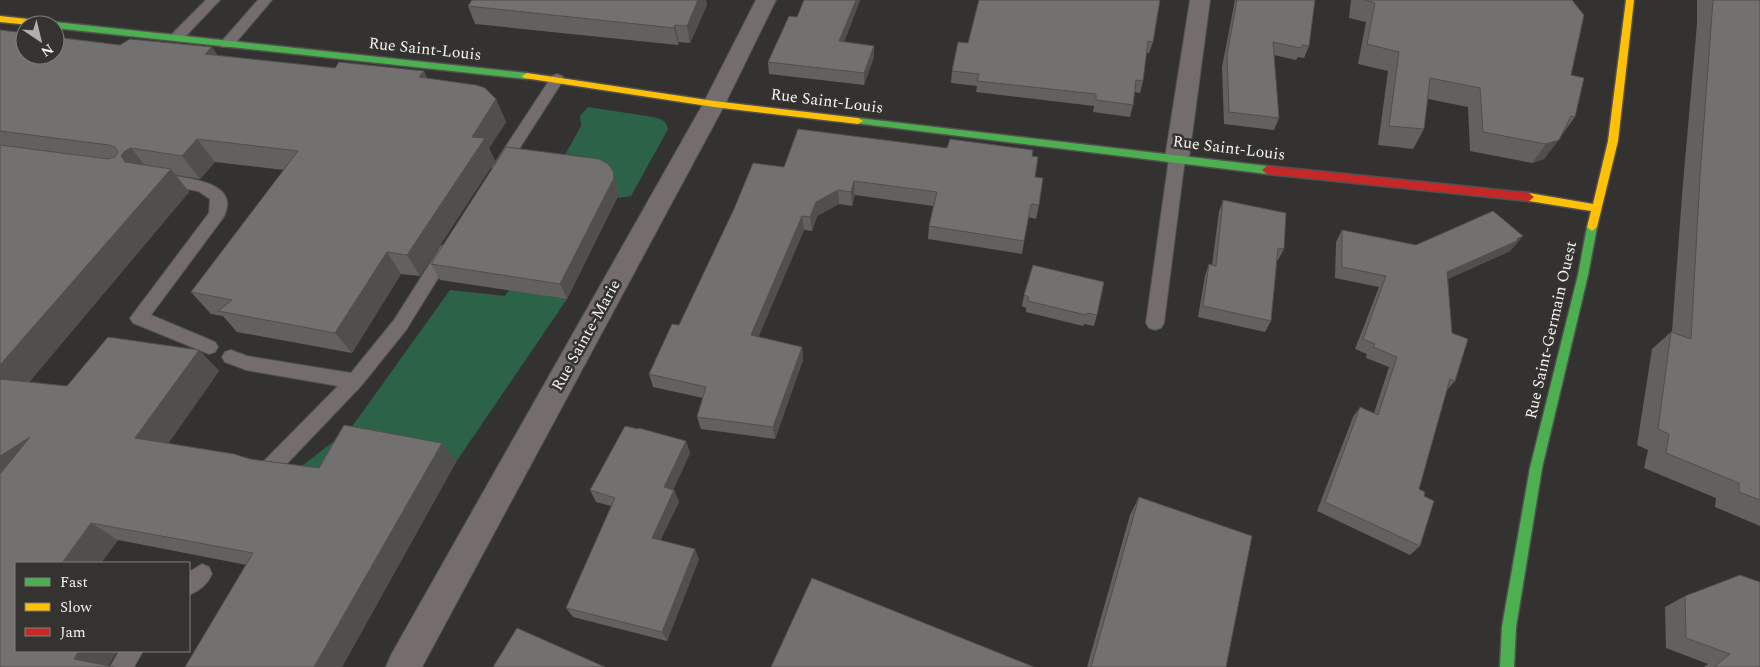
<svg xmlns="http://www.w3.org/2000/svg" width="1760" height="667" viewBox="0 0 1760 667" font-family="Spectral,serif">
	<rect width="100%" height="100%" fill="#333230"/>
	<g fill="#2c6348">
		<path d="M 588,107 L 653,117 C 661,119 666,120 668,129 L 631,196 L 618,198 L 619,195 L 576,171 L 583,156 L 565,155 L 581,126 L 580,116 Z"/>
		<path d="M 450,290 L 505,296 L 509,290 L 567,299 L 456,462 L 430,457 L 337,486 L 285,479 L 351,428 Z"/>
	</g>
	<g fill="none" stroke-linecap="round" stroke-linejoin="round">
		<g stroke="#515150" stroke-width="2">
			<g id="lane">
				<path d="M 206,0 L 220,0 L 182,40 L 172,40 L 170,37 L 172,34 Z"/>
				<path d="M 258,0 L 272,0 L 232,47 L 222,47 L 220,44 L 222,41 Z"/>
				<path d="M 557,74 L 562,76 L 564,79 L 505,171 L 500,172 L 495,171 L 492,167 L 495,163 L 552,76 Z"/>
				<path d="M 1177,153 L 1182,154 L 1185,158 L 1164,323 L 1161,328 L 1155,330 L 1149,328 L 1146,323 L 1169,158 L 1172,154 Z"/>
				<path d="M 160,174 C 182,178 244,180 223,218 L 151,315 L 215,342 L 218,347 L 215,352 L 209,354 L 133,323 L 130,318 L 209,213 L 210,199 L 198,191 L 155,184 L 152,180 L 155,176 Z"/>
				<path d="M 447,244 L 453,246 L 455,250 L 453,254 L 406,330 L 361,386 L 278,473 L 271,476 L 264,473 L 261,467 L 264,461 L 338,386 L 246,370 L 225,362 L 222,357 L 225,352 L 231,350 L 247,356 L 351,373 L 394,320 L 441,246 Z"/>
				<path d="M 202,564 L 209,567 L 212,574 C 208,584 199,591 189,595 L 189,572 Z"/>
				<path d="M 119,651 L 143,651 L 134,667 L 110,667 Z"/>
			</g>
		</g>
		<g stroke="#515150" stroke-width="2">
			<g id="street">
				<path d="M 756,0 L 776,0 L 725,104 L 422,667 L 386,667 L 391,655 L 703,104 Z"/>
				<path d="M 1190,0 L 1210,0 L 1189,158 L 1185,164 L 1177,166 L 1169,164 L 1165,158 Z"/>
			</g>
		</g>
		<g stroke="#515150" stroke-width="3">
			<g id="fast">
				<path d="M 55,22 L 527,73 L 532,76 L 527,79 L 55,28 L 55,25 L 51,25 Z"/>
				<path d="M 858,118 L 1267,166 L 1272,170 L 1267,174 L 855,123 L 853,121 Z"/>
				<path d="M 1592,223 L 1597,227 L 1588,275 L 1542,468 L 1516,627 L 1514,667 L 1500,667 L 1502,627 L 1530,468 L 1578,275 L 1587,227 Z"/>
			</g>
		</g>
		<g stroke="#515150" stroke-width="3">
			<g id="slow">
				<path d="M 1626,0 L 1634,0 L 1618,141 L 1597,227 L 1592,231 L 1587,227 L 1591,211 L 1529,201 L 1524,197 L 1529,193 L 1593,204 L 1608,141 Z"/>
				<path d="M 0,16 L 55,22 L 59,25 L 55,28 L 55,25 L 30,25 L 0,22 Z"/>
				<path d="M 527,73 L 714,101 L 858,118 L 863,121 L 858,124 L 714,107 L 524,78 L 522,76 Z"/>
			</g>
		</g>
		<g stroke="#515150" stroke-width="3">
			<path id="jam" d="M 1267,166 L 1529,193 L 1534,197 L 1529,201 L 1267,174 L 1262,170 Z"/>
		</g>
		<use href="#lane" fill="#746c6d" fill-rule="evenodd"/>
		<use href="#street" fill="#746c6d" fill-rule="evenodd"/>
		<use href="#fast" fill="#4caf50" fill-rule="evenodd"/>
		<use href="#slow" fill="#ffc107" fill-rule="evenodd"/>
		<use href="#jam" fill="#c62828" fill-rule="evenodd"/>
	</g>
	<g fill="#62615f">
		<path d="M 860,0 L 844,42 L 874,57 L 864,85 L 769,74 L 768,62 L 797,17 Z"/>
		<path d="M 979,0 L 1153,42 L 1149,53 L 1146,53 L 1143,81 L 1140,93 L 1135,92 L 1133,105 L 1130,117 L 1093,112 L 1094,106 L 976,92 L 977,86 L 951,83 L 952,71 L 968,43 Z"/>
		<path d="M 1235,0 L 1315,0 L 1309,46 L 1304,58 L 1298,57 L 1296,60 L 1274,55 L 1279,118 L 1274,130 L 1224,124 L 1222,67 Z"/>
		<path d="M 1351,0 L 1571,0 L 1571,75 L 1575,117 L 1544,159 L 1532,163 L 1470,151 L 1468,107 L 1428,99 L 1424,129 L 1413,149 L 1378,145 L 1388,71 L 1358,64 L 1366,22 L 1349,18 Z"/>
		<path d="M 1697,0 L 1760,0 L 1760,526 L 1715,507 L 1716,498 L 1644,468 L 1648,450 L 1637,445 L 1652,349 L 1671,332 L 1672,332 L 1682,195 L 1697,24 Z"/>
		<path d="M 707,5 L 690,43 L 679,42 L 678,45 L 475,24 L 468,6 Z"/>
		<path d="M 0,30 L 120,45 L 212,47 L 218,56 L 427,78 L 496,99 L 506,122 L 489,148 L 495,161 L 420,276 L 401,274 L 352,353 L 237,332 L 223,316 L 211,314 L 191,292 L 284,170 L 215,162 L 200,179 L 176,175 L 189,192 L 29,382 L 67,386 L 199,350 L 219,371 L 168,443 L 250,459 L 319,468 L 442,443 L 456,462 L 342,667 L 185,667 L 247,565 L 118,540 L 101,563 L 16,563 L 16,651 L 117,651 L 108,666 L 0,667 Z"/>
		<path d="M 947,148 L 1032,156 L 1039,205 L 1036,219 L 1028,217 L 1022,254 L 928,239 L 929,226 L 933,206 L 855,195 L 852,206 L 839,204 L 817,216 L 812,231 L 804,230 L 758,337 L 802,347 L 803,360 L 775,439 L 701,429 L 697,417 L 703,398 L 653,387 L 649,374 L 679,325 L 784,167 Z"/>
		<path d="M 618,187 L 619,194 L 567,299 L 440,280 L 431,264 Z"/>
		<path d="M 1223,200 L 1284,249 L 1278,260 L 1277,260 L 1271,321 L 1265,332 L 1198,317 L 1205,276 L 1209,264 L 1212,265 L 1219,212 Z"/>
		<path d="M 1342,230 L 1416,245 L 1514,247 L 1512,248 L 1510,251 L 1448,279 L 1455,381 L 1446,391 L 1419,489 L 1424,496 L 1420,546 L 1410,555 L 1317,511 L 1353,417 L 1360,407 L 1374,413 L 1389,367 L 1366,358 L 1367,354 L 1355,349 L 1379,287 L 1335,278 L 1336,242 Z"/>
		<path d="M 1024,295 L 1097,315 L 1094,326 L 1084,324 L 1083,326 L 1026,312 L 1026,308 L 1022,306 Z"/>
		<path d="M 638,429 L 686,441 L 690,453 L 673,490 L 674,490 L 679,502 L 660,541 L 699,559 L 667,641 L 573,617 L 566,608 L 611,506 L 596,502 L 590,490 Z"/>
		<path d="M 1139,497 L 1226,667 L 1087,667 L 1130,515 Z"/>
		<path d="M 1685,596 L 1760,667 L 1704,667 L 1708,664 L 1666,648 L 1665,607 Z"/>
	</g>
	<g fill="#504f4e">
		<path d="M 698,0 L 706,0 L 707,5 L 690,43 L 687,26 Z"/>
		<path d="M 856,0 L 860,0 L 840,53 L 839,41 Z"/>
		<path d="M 675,25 L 679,42 L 678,45 L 674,28 Z"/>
		<path d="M 874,46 L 874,57 L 864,85 L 864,73 Z"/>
		<path d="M 212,47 L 228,70 L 205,54 Z"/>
		<path d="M 424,71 L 435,94 L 419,77 Z"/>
		<path d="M 496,99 L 506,122 L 489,148 L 495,161 L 420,276 L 407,255 L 472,137 Z"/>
		<path d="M 197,139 L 215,162 L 200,179 L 182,156 Z"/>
		<path d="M 1559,140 L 1544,159 L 1532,163 L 1546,144 Z"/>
		<path d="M 131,148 L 150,171 L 140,179 L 121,156 L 125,151 Z"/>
		<path d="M 171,169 L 189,192 L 16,398 L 0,386 L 0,365 Z"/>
		<path d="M 613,171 L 619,194 L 567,299 L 560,284 Z"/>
		<path d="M 854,181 L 855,195 L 852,206 L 851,192 Z"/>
		<path d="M 838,190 L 839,204 L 817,216 L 812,231 L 810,217 L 816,202 Z"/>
		<path d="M 802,216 L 804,230 L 754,348 L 751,335 Z"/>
		<path d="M 1523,236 L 1514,247 L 1512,248 L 1510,251 L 1439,283 L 1447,272 Z"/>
		<path d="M 387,252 L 401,274 L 352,353 L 335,333 Z"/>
		<path d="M 802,347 L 803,360 L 775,439 L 773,427 Z"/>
		<path d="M 199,350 L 219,371 L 159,457 L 135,438 Z"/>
		<path d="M 30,437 L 0,494 L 0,456 Z"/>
		<path d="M 686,441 L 690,453 L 669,499 L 664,487 Z"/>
		<path d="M 442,443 L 456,462 L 342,667 L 314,667 Z"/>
		<path d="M 674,490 L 679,502 L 656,549 L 652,538 Z"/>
		<path d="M 91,523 L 118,540 L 101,563 L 62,563 Z"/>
		<path d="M 695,549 L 699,559 L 667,641 L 662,632 Z"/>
		<path d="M 79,651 L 117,651 L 107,667 L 74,659 Z"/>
	</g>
	<g fill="#72716f" stroke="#504f4e">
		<path d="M 472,0 L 698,0 L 687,26 L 675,25 L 674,28 L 468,6 Z"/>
		<path d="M 804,0 L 856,0 L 839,41 L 874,46 L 864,73 L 768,62 L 789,16 L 797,17 Z"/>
		<path d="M 979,0 L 1160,0 L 1153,42 L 1148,41 L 1143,81 L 1136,80 L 1133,105 L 1096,100 L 1096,94 L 977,81 L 979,74 L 952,71 L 958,42 L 968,43 Z"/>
		<path d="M 1237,0 L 1315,0 L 1309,46 L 1302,45 L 1301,48 L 1273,42 L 1279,118 L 1229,112 L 1227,55 Z"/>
		<path d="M 1364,0 L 1572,0 L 1584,15 L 1571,75 L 1584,78 L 1575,117 L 1571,116 L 1559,140 L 1546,144 L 1483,132 L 1480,88 L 1430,78 L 1424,129 L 1389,126 L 1399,52 L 1367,44 L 1375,3 Z"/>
		<path d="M 1713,0 L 1760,0 L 1760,500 L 1739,492 L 1739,483 L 1666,453 L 1669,434 L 1658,429 L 1671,332 L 1691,339 L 1700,176 Z"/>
		<path d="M 0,30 L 25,33 L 25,55 L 55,55 L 55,37 L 120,45 L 130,39 L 212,47 L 205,54 L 335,68 L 339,62 L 424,71 L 419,77 L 476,85 L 485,88 L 496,99 L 472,137 L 485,138 L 407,255 L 387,252 L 335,333 L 218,311 L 232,300 L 191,292 L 298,151 L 197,139 L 182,156 L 131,148 L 125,151 L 121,156 L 125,162 L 171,169 L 0,365 L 0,145 L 108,159 L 115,157 L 118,152 L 115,147 L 109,145 L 0,131 Z"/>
		<path d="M 798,129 L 947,148 L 950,139 L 1033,150 L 1032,156 L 1038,157 L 1035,177 L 1043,178 L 1039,205 L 1031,204 L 1024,241 L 929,226 L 937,192 L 854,181 L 851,192 L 838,190 L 816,202 L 810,217 L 802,216 L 751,335 L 802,347 L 773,427 L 697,417 L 706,387 L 649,374 L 672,324 L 679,325 L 734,209 L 753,163 L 784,167 Z"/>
		<path d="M 506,147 L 599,159 L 608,164 L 613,171 L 614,178 L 560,284 L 431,264 Z"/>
		<path d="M 1223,200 L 1286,213 L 1284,249 L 1278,248 L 1271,321 L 1203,306 L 1209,264 L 1216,266 Z"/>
		<path d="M 1493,211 L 1523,236 L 1517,239 L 1519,240 L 1447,272 L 1452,333 L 1468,339 L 1455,381 L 1450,379 L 1419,489 L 1425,492 L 1424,496 L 1434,501 L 1420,546 L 1325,502 L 1360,407 L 1378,415 L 1397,357 L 1373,347 L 1375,344 L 1363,339 L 1386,276 L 1342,267 L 1342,230 L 1416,245 Z"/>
		<path d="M 1033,265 L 1104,282 L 1097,315 L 1087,313 L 1086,315 L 1028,301 L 1029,297 L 1024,295 Z"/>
		<path d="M 108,337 L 199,350 L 135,438 L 234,454 L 250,459 L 319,468 L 344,425 L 442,443 L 314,667 L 185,667 L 253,553 L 91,523 L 62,563 L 16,563 L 16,651 L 79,651 L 74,659 L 114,667 L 0,667 L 0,474 L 30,437 L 0,456 L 0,379 L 67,386 Z"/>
		<path d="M 625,426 L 638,429 L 639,428 L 686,441 L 664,487 L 674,490 L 652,538 L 695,549 L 662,632 L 566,608 L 615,498 L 590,490 Z"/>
		<path d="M 1139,497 L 1252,536 L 1226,667 L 1091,667 Z"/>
		<path d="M 1740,575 L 1760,582 L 1760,667 L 1714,667 L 1730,654 L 1686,638 L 1685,596 Z"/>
		<path d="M 812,578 L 1034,667 L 771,667 Z"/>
		<path d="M 517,628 L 605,667 L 493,667 Z"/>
	</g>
	<g text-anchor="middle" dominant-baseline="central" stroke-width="5" stroke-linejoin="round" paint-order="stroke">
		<g font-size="16" fill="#f3f3f0" stroke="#34332f">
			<text transform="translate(425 49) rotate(6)">Rue Saint-Louis</text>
			<text transform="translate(827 101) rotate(7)">Rue Saint-Louis</text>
			<text transform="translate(1229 148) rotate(7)">Rue Saint-Louis</text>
			<text transform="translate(1551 330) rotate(-77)">Rue Saint-Germain Ouest</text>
			<text transform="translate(586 335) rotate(-61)">Rue Sainte-Marie</text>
		</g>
	</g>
	<rect x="15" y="562" width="175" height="90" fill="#34332f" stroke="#80807c"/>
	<rect x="25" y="578" width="25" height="8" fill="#4caf50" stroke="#80807c"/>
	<text x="60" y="587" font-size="15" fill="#f3f3f0">Fast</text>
	<rect x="25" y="603" width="25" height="8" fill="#ffc107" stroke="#80807c"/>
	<text x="60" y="612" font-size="15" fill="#f3f3f0">Slow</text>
	<rect x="25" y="628" width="25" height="8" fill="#c62828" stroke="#80807c"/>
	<text x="60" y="637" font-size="15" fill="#f3f3f0">Jam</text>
	<g transform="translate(40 40) rotate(145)"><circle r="24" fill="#34332f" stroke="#80807c"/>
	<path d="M0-4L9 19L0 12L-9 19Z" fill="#b0afad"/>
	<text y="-8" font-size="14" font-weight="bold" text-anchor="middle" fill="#f3f3f0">N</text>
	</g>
</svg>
